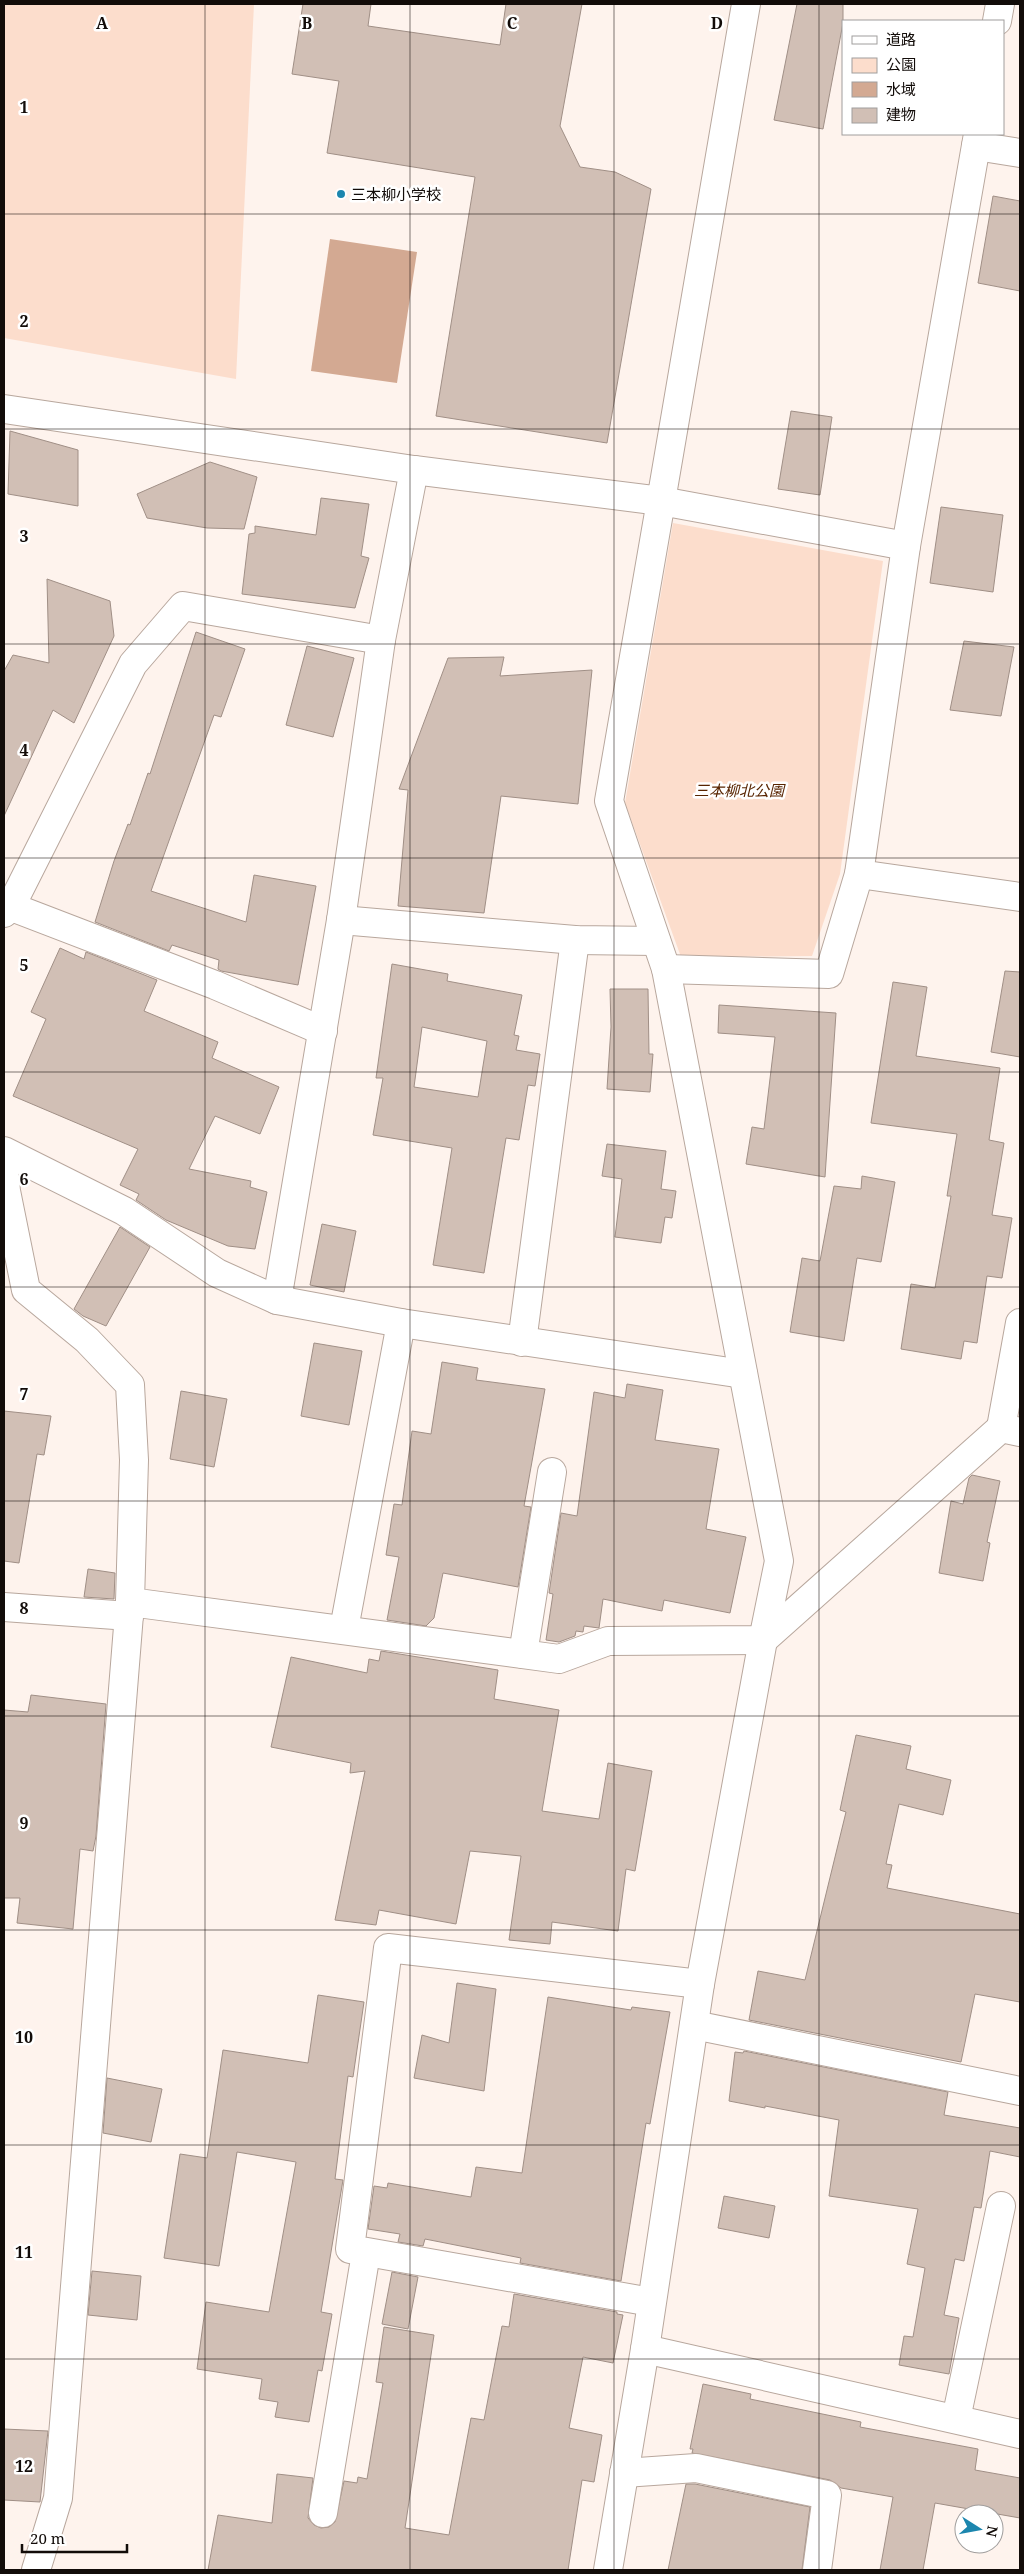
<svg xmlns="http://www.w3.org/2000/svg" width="1024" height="2574" viewBox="0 0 1024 2574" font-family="'Noto Serif','Noto Sans JP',serif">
	<rect width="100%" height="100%" fill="#fef3ed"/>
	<g fill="#fcddcc">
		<path d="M 4,4 L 254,4 L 236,379 L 4,338 Z"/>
		<path d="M 673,523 L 883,561 L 840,874 L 812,956 L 681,957 L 625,803 Z"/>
	</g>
	<path fill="#d3a992" d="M 330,239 L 417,252 L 397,383 L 311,371 Z"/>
	<g fill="#d1bfb5" stroke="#a08f86" fill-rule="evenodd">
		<path d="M 303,4 L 371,4 L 368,26 L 500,45 L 506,4 L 582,4 L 560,126 L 580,167 L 615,172 L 651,189 L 607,443 L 436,416 L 475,177 L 327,153 L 339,81 L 292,74 Z"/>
		<path d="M 797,4 L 843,4 L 843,23 L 823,129 L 774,120 Z"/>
		<path d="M 993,196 L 1020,201 L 1020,291 L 978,283 Z"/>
		<path d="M 791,411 L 832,417 L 820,495 L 778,489 Z"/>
		<path d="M 10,431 L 78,450 L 78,506 L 8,494 Z"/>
		<path d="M 210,462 L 257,477 L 244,529 L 207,528 L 147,518 L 137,494 Z"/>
		<path d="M 321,498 L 369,504 L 361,556 L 369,558 L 355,608 L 242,594 L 249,534 L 255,533 L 255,526 L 316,535 Z"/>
		<path d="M 941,507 L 1003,515 L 993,592 L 930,583 Z"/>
		<path d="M 47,579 L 110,601 L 114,636 L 74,723 L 53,710 L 4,816 L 4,671 L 13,655 L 49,663 Z"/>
		<path d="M 196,632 L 245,649 L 221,717 L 214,715 L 151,891 L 246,922 L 254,875 L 316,886 L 298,985 L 221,971 L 218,969 L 219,960 L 172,945 L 169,951 L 95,922 L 114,861 L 128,824 L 130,825 L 148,773 L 150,774 Z"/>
		<path d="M 964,641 L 1014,647 L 1001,716 L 950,710 Z"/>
		<path d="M 307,646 L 354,658 L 333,737 L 286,725 Z"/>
		<path d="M 504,657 L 500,676 L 592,670 L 578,804 L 501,796 L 484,913 L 398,906 L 408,790 L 399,789 L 448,658 Z"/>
		<path d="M 60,948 L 84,959 L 86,952 L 157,980 L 144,1011 L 218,1042 L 212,1058 L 279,1087 L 260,1134 L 215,1116 L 189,1169 L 251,1181 L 250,1187 L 267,1192 L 255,1249 L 228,1246 L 166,1220 L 136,1200 L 139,1194 L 120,1185 L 138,1149 L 13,1096 L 46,1019 L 31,1012 Z"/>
		<path d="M 392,964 L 448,974 L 447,981 L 522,995 L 514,1035 L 519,1036 L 516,1050 L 540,1054 L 535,1086 L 528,1085 L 519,1140 L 506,1138 L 484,1273 L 433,1265 L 452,1148 L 373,1135 L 383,1078 L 376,1078 ZM 422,1027 L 487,1041 L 478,1097 L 414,1087 Z"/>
		<path d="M 1005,971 L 1020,972 L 1020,1057 L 991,1052 Z"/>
		<path d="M 893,982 L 927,987 L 916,1056 L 1000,1068 L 989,1140 L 1004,1143 L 992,1215 L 1012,1218 L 1002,1278 L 987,1276 L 977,1343 L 964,1341 L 961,1359 L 901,1349 L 911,1284 L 935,1288 L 951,1196 L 947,1196 L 957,1134 L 871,1123 Z"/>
		<path d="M 610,989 L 648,989 L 649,1054 L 653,1054 L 650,1092 L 607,1089 L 611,1027 Z"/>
		<path d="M 719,1005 L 836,1013 L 825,1177 L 746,1164 L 752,1127 L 764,1129 L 775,1037 L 718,1033 Z"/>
		<path d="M 607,1144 L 666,1151 L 661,1189 L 676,1191 L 672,1218 L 665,1217 L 661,1243 L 615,1237 L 622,1179 L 602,1176 Z"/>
		<path d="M 862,1176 L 895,1182 L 881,1262 L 857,1258 L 844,1341 L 790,1332 L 802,1258 L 820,1261 L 834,1186 L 861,1189 Z"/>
		<path d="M 322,1224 L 356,1231 L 344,1292 L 310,1285 Z"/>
		<path d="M 120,1227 L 150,1247 L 106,1326 L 83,1316 L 74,1309 Z"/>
		<path d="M 314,1343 L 362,1351 L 349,1425 L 301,1416 Z"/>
		<path d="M 442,1362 L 478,1368 L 476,1380 L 545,1389 L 524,1506 L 531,1507 L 518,1587 L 443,1573 L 434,1618 L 426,1626 L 387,1620 L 399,1557 L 386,1555 L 394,1504 L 402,1505 L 412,1431 L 431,1434 Z"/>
		<path d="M 627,1384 L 663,1390 L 655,1440 L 719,1449 L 706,1529 L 746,1537 L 730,1613 L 664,1600 L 662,1611 L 603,1599 L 599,1628 L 584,1626 L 583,1632 L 576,1631 L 575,1636 L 559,1642 L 546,1640 L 553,1594 L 549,1593 L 561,1513 L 577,1516 L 594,1392 L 625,1398 Z"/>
		<path d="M 181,1391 L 227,1399 L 214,1467 L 170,1459 Z"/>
		<path d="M 4,1411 L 51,1416 L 44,1455 L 37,1454 L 19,1563 L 4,1561 Z"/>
		<path d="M 972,1475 L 1000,1481 L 987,1542 L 990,1543 L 983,1581 L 939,1573 L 951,1501 L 963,1504 L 969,1478 Z"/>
		<path d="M 88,1569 L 115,1573 L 114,1599 L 84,1597 Z"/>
		<path d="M 381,1651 L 498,1670 L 494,1699 L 559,1710 L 542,1811 L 599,1819 L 608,1763 L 652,1771 L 635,1871 L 626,1869 L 618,1931 L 552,1922 L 550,1944 L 509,1940 L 521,1856 L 470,1851 L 456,1924 L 379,1910 L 376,1925 L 335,1920 L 365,1771 L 350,1773 L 351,1763 L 271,1747 L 291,1657 L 367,1673 L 369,1659 L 379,1661 Z"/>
		<path d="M 31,1695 L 106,1704 L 96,1836 L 93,1851 L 80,1849 L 73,1929 L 17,1923 L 20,1898 L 4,1898 L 4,1710 L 28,1712 Z"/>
		<path d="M 856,1735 L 911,1746 L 906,1769 L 951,1780 L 943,1815 L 899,1804 L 886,1864 L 892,1865 L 887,1888 L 1020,1914 L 1020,2002 L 975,1994 L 961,2062 L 749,2020 L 758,1971 L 805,1980 L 846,1812 L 840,1810 Z"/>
		<path d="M 457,1983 L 496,1989 L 484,2091 L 414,2078 L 422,2035 L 449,2043 Z"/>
		<path d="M 318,1995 L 364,2002 L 353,2077 L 348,2076 L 335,2179 L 343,2180 L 321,2312 L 332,2314 L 322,2371 L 318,2370 L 309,2422 L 275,2417 L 278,2402 L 259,2399 L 262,2379 L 197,2369 L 206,2302 L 269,2312 L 296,2162 L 237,2152 L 219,2266 L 164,2258 L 180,2154 L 207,2158 L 223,2050 L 308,2063 Z"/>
		<path d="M 548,1997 L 631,2010 L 632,2007 L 670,2012 L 650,2124 L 646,2123 L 621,2281 L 520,2263 L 521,2258 L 425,2239 L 423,2246 L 398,2242 L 400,2234 L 368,2229 L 374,2186 L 387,2188 L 388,2183 L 471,2197 L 476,2167 L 522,2173 Z"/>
		<path d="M 744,2051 L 948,2092 L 944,2115 L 1020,2128 L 1020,2157 L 990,2151 L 981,2208 L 974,2207 L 964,2261 L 955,2259 L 944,2315 L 959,2318 L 949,2374 L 899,2365 L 904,2336 L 913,2337 L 925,2268 L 907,2264 L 918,2209 L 829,2196 L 839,2120 L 765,2106 L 765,2108 L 729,2101 L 735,2052 L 743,2053 Z"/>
		<path d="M 107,2078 L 162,2089 L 151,2142 L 103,2133 Z"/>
		<path d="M 724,2196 L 775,2206 L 769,2238 L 718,2228 Z"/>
		<path d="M 92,2271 L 141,2276 L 137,2320 L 88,2315 Z"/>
		<path d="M 392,2272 L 418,2277 L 408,2329 L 382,2324 Z"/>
		<path d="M 514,2294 L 617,2312 L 617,2314 L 623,2315 L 613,2363 L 583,2357 L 569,2428 L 602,2435 L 594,2482 L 582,2480 L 568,2570 L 208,2570 L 218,2515 L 272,2523 L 277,2474 L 313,2478 L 308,2518 L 314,2525 L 321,2528 L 329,2527 L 335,2522 L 344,2481 L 357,2483 L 358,2477 L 367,2479 L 383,2383 L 376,2382 L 384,2327 L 434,2335 L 405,2528 L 449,2535 L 471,2418 L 484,2420 L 502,2326 L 509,2327 Z"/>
		<path d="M 703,2384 L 751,2394 L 750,2399 L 861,2422 L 860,2427 L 978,2449 L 975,2470 L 1020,2478 L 1020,2518 L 935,2503 L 923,2570 L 880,2570 L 893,2497 L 841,2488 L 830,2480 L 692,2453 L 693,2449 L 690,2449 Z"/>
		<path d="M 4,2429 L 48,2431 L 40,2502 L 4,2500 Z"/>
		<path d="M 686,2484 L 695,2484 L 810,2507 L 802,2570 L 668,2570 Z"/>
	</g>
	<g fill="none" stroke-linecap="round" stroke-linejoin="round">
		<g stroke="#b8a79d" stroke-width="30">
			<g id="street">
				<path d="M 997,21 L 1000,4"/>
				<path d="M 976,146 L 1020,153"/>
				<path d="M 4,409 L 414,470 L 661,501 L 746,4"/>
				<path d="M 859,874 L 1020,897"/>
				<path d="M 4,904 L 215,985 L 323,1031"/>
				<path d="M 4,913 L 10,908 L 133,664 L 183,606 L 381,640"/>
				<path d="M 341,920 L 575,940 L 656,941"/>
				<path d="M 666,969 L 829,974 L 859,874 L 906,546 L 978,134"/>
				<path d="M 4,1151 L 124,1211 L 217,1273 L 277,1300 L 401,1323 L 743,1374"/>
				<path d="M 4,1169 L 6,1191 L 26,1290 L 87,1340 L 130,1385 L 134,1460 L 130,1602 L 559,1659 L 608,1641 L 763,1640 L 1001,1428 L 1020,1432"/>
				<path d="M 277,1300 L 341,920 L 381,640 L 414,470"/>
				<path d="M 522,1342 L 575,940"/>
				<path d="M 1001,1428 L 1020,1323"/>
				<path d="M 4,1607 L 129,1616"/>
				<path d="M 344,1629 L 401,1323"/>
				<path d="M 763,1640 L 779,1561 L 666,969 L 609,801 L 661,501 L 906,546"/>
				<path d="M 523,1654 L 552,1472"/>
				<path d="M 694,2025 L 1020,2091"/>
				<path d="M 651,2302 L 350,2249 L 388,1948 L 700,1984"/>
				<path d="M 645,2349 L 1020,2434"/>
				<path d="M 956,2419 L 1001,2206"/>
				<path d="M 624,2473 L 696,2468 L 827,2495 L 817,2570"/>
				<path d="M 323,2513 L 366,2253"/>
				<path d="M 36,2570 L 58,2498 L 130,1602"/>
			</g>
		</g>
		<g stroke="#b8a79d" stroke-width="30">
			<path id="secondary" d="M 608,2570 L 645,2349 L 700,1984 L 763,1640"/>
		</g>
		<use href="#street" stroke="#fff" stroke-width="28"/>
		<use href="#secondary" stroke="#fff" stroke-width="28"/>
	</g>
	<path fill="none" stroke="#120c09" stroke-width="1" stroke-opacity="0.55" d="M 205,4 L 205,2570M 410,4 L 410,2570M 614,4 L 614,2570M 819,4 L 819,2570M 4,214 L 1020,214M 4,429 L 1020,429M 4,644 L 1020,644M 4,858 L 1020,858M 4,1072 L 1020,1072M 4,1287 L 1020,1287M 4,1501 L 1020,1501M 4,1716 L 1020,1716M 4,1930 L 1020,1930M 4,2145 L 1020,2145M 4,2359 L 1020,2359"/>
	<circle fill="#1c86ae" stroke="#fff" stroke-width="2" cx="341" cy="194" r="5"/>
	<g text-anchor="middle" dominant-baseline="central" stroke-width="5" stroke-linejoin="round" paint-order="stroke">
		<g font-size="15" fill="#120c09" stroke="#fff" text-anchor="start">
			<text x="351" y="194">三本柳小学校</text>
		</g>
		<g font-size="15" font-style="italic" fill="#582400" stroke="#fff">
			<text x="739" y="790">三本柳北公園</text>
		</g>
	</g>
	<g font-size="16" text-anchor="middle" font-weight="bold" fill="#120c09" stroke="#fff" stroke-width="5" stroke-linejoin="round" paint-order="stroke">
		<text x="102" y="29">A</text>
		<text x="307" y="29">B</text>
		<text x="512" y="29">C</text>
		<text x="717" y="29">D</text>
		<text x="24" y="113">1</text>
		<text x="24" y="327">2</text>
		<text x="24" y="542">3</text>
		<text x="24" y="756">4</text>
		<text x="24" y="971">5</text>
		<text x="24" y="1185">6</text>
		<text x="24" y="1400">7</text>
		<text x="24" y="1614">8</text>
		<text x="24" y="1829">9</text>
		<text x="24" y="2043">10</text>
		<text x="24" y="2258">11</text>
		<text x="24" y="2472">12</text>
	</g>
	<rect width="1024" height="2574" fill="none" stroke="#120c09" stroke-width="10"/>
	<rect x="842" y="20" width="162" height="115" fill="#ffffff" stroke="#a09e9d"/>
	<rect x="852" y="36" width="25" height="8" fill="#ffffff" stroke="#a09e9d"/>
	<text x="886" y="45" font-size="15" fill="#120c09">道路</text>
	<rect x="852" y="58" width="25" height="15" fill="#fcddcc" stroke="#a09e9d"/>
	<text x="886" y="70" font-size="15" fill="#120c09">公園</text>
	<rect x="852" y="82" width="25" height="15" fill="#d3a992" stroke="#a09e9d"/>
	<text x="886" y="95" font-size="15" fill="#120c09">水域</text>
	<rect x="852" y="108" width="25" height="15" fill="#d1bfb5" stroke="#a09e9d"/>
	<text x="886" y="120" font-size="15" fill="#120c09">建物</text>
	<g transform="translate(979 2529) rotate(101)"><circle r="24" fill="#ffffff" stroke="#a09e9d"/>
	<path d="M0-4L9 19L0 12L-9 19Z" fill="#1c86ae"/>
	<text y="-8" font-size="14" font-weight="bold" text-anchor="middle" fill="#120c09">N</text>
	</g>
	<path d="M22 2544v8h105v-8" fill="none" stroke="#120c09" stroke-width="2.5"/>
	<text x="30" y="2544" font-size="15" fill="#120c09" stroke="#ffffff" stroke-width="4" paint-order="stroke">20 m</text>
</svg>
